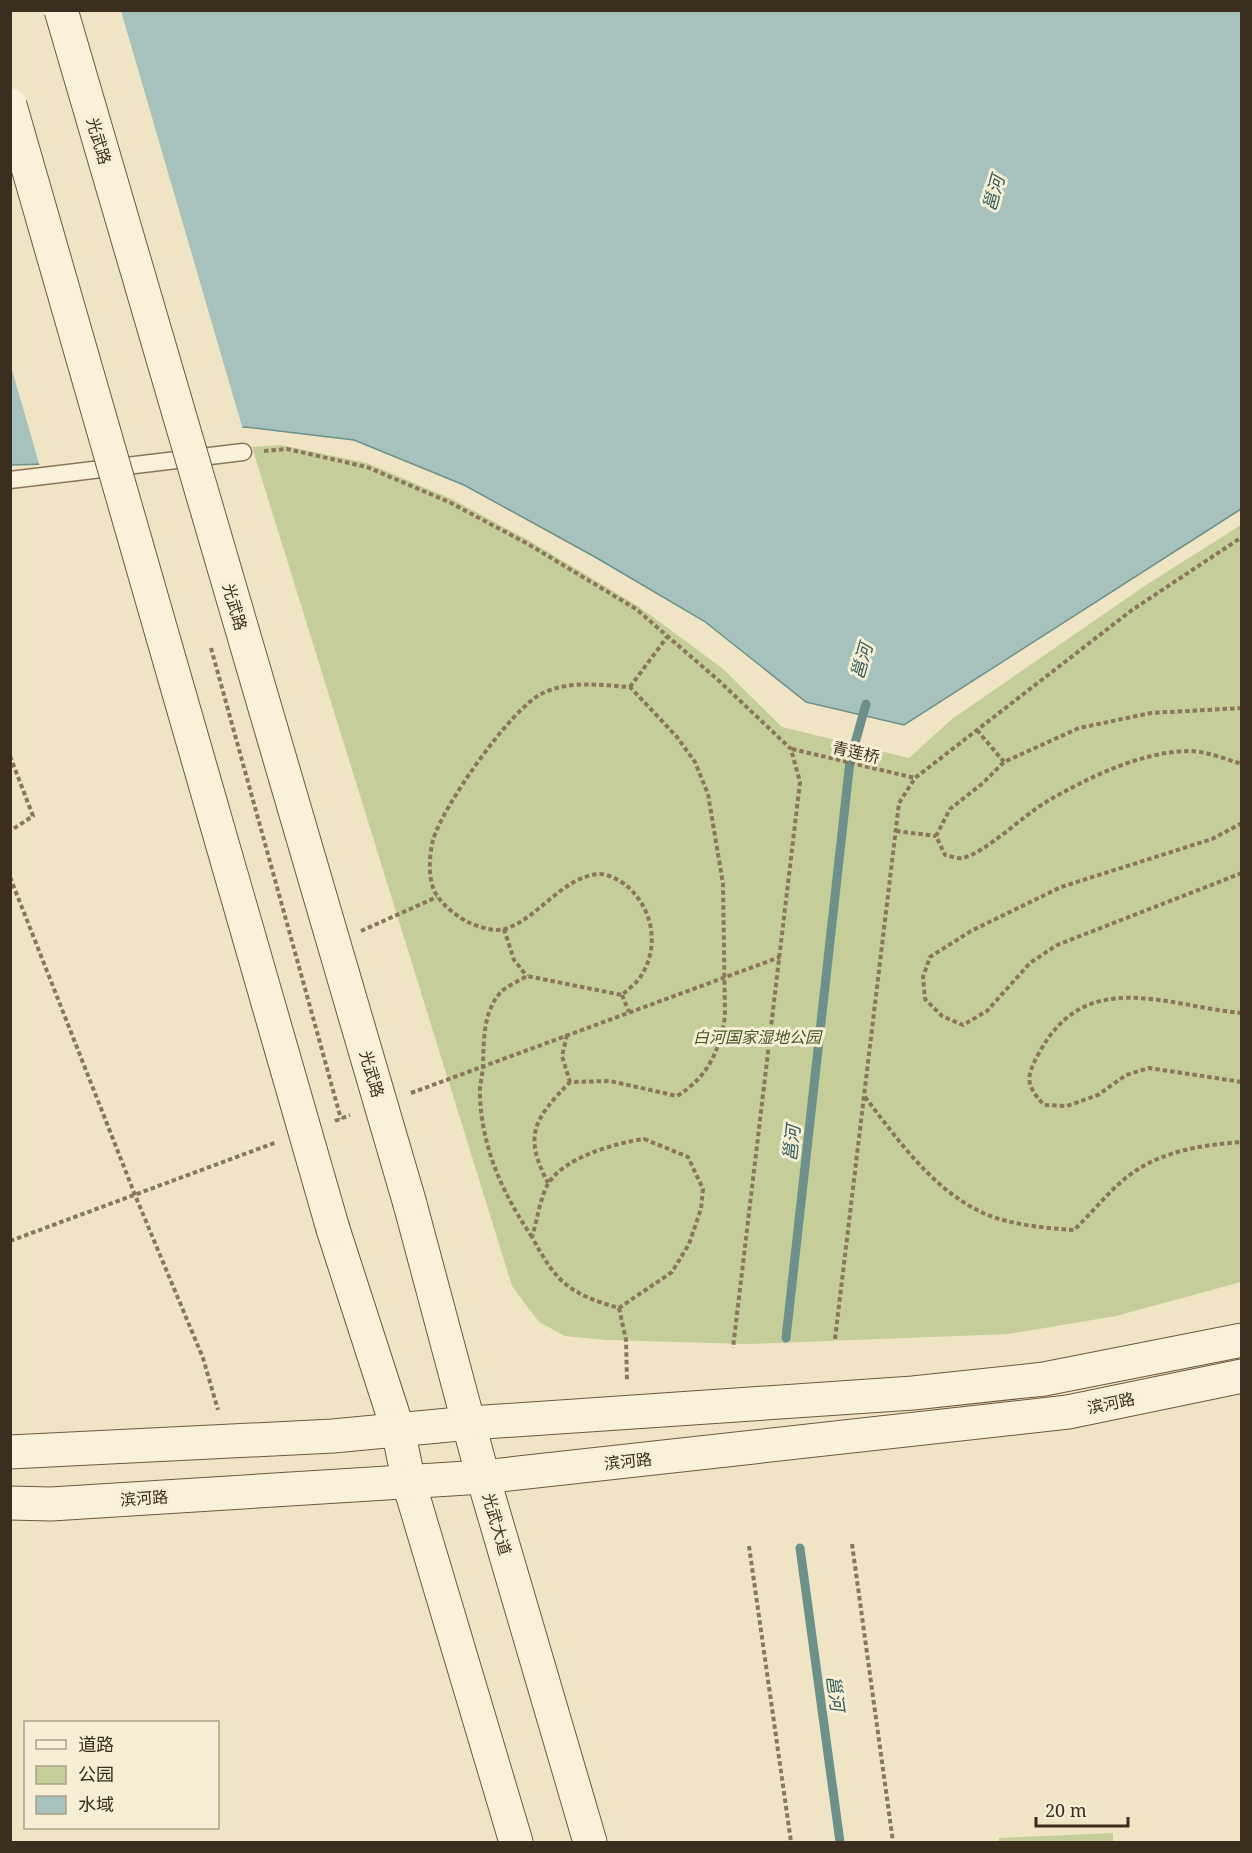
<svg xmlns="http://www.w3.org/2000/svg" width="1252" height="1853" viewBox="0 0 1252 1853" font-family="'Noto Serif','Noto Sans SC',serif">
	<rect width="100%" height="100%" fill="#efe5c5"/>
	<g fill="#c5cd99">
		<path d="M 281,445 L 367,463 L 452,499 L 530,541 L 638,606 L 722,668 L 782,727 L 909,758 L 952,719 L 1146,585 L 1241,525 L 1241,1282 L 1116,1316 L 1009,1334 L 748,1344 L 606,1340 L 565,1336 L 539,1322 L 512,1286 L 252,447 Z"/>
		<path d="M 1113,1833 L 1113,1842 L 999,1842 L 999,1838 Z"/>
	</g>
	<path fill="#a7c2bc" stroke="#6d918a" stroke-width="1.5" d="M 10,11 L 1241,11 L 1241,509 L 904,725 L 806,702 L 704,621 L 595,557 L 464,485 L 354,440 L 245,427 L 46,464 L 11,465 Z"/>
	<path fill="#efe5c5" d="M 11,11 L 121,11 L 243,430 L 40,467 L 10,363 Z"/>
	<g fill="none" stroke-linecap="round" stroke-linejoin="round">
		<g stroke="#6d918a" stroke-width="9">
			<path d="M 786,1338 L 850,761 L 866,704"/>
			<path d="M 800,1548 L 840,1842"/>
		</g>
		<g stroke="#8a775b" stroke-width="19">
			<path id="lane" d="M 10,480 L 243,452"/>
		</g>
		<g stroke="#6c583e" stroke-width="35">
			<g id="secondary">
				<path d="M 410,1204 L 483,1477 L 590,1842"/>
				<path d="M 333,1229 L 398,1430 L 409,1483 L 516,1842"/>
				<path d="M 10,1452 L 333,1436 L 470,1423 L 913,1393 L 1044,1379 L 1242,1340"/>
				<path d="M 10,1503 L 51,1504 L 483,1477 L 1068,1412 L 1242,1376"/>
			</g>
		</g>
		<g stroke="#8a775b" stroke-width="4" stroke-dasharray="4.5 3" stroke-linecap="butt">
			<path d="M 264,451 L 287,449 L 367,467 L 449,502 L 528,544 L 636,609 L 717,679 L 791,749 L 800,782 L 733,1348"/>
			<path d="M 211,648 L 341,1119"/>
			<path d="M 630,687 L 667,637"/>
			<path d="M 1242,708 L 1151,713 L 1079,728 L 1004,762 L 983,783 L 950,809 L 936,836 L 945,855 C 950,856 957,859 963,858 C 986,852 1023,816 1046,802 C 1087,778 1140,752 1188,751 C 1206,751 1225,759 1242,764"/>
			<path d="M 977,730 L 1004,762"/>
			<path d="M 792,749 L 915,778"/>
			<path d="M 10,756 L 33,816 L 10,831"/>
			<path d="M 1242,823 L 1212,839 L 1061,887 L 971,931 L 930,957 L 923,977 L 925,999 L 942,1016 L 963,1025 L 987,1011 L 1030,963 L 1057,945 L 1242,873"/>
			<path d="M 896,831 L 936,836"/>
			<path d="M 10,877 L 135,1195 L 203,1358 L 218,1410"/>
			<path d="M 504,929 L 514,960 L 527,976"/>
			<path d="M 361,931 L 437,897"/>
			<path d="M 622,995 L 629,1012"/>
			<path d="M 1242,1013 C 1165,1006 1086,966 1039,1053 C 1026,1077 1025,1084 1044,1105 L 1067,1106 L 1098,1095 L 1126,1075 L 1149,1068 L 1242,1082"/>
			<path d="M 567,1035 L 562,1056 L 570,1082"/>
			<path d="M 411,1093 L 780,957"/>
			<path d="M 865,1097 C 898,1140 932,1189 983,1213 C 1010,1225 1045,1228 1074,1230 C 1092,1213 1108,1192 1127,1177 C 1160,1151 1201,1145 1242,1142"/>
			<path d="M 335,1121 L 350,1115"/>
			<path d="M 644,1139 L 688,1157 L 703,1189 L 701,1209 L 689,1244 L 672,1272 L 619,1308 C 569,1294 556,1282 532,1237 C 537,1221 540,1198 548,1184 C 564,1157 616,1143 644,1139 Z"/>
			<path d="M 532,1237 C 503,1194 482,1149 480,1096 C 479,1085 483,1075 483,1064 C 484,1039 483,1013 500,993 C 506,986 519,981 527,976 L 622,995 C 628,989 637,983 641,976 C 660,946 653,909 627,886 C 621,881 607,873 598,874 C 561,878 539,918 505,929 C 494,932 479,927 470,923 C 459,918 445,907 438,897 C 427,883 429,856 433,840 C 443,806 510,710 541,694 C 568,680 600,685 630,687 L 677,737 L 695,762 L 708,794 L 723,884 L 725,1016 C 720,1051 707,1078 677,1096 L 610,1081 L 570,1082 C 534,1119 523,1135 548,1183"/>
			<path d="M 10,1241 L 277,1142"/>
			<path d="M 619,1308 L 626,1340 L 627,1381"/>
			<path d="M 835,1339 L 899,803 L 915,778 L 1132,610 L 1242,537"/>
			<path d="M 852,1544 L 893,1842"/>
			<path d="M 749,1546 L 791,1842"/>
		</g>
		<use href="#lane" stroke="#f9f1d9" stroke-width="16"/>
		<use href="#secondary" stroke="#f9f1d9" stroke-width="33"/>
		<g stroke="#6c583e" stroke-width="35" stroke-linecap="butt">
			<g id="secondary-bridge">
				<path d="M 61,10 L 410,1204"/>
				<path d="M 10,105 L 333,1229"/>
			</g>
		</g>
		<use href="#secondary-bridge" stroke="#f9f1d9" stroke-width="33"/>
	</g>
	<g text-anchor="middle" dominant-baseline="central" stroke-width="6" stroke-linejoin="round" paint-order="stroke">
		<g font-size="16" fill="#3a2e1f" stroke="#f6eed5">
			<text transform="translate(99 141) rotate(74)">光武路</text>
			<text transform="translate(235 607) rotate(74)">光武路</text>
			<text transform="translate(856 752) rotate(13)">青莲桥</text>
			<text transform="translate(372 1074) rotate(74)">光武路</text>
			<text transform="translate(1111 1403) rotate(-12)">滨河路</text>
			<text transform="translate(628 1461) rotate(-6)">滨河路</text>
			<text transform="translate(144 1498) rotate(-4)">滨河路</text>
			<text transform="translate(497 1524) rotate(74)">光武大道</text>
		</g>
		<g font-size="16" font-style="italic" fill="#485725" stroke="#f6eed5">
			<text x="757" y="1037">白河国家湿地公园</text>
		</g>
		<g font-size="18" font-style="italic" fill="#2e5a5a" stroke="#f6eed5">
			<text transform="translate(993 193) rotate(-74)">邕河</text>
			<text transform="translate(861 661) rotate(-74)">邕河</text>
			<text transform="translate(791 1143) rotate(-84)">邕河</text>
			<text transform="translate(836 1693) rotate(82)">邕河</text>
		</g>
	</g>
	<rect width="1252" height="1853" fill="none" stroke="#3a2e1f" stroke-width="24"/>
	<rect x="24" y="1721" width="195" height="108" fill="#f6eed5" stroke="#aba18c" stroke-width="1.5"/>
	<rect x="36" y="1740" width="30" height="9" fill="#f9f1d9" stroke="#aba18c" stroke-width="1.5"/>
	<text x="78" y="1751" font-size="18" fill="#3a2e1f">道路</text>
	<rect x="36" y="1766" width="30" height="18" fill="#c5cd99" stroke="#aba18c" stroke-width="1.5"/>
	<text x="78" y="1781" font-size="18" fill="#3a2e1f">公园</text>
	<rect x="36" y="1796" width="30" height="18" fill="#a7c2bc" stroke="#aba18c" stroke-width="1.5"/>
	<text x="78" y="1811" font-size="18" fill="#3a2e1f">水域</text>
	<path d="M1036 1817v9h92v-9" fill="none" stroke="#3a2e1f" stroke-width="3"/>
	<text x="1045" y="1817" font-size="18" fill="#3a2e1f" stroke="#f6eed5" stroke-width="4.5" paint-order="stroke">20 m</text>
</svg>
